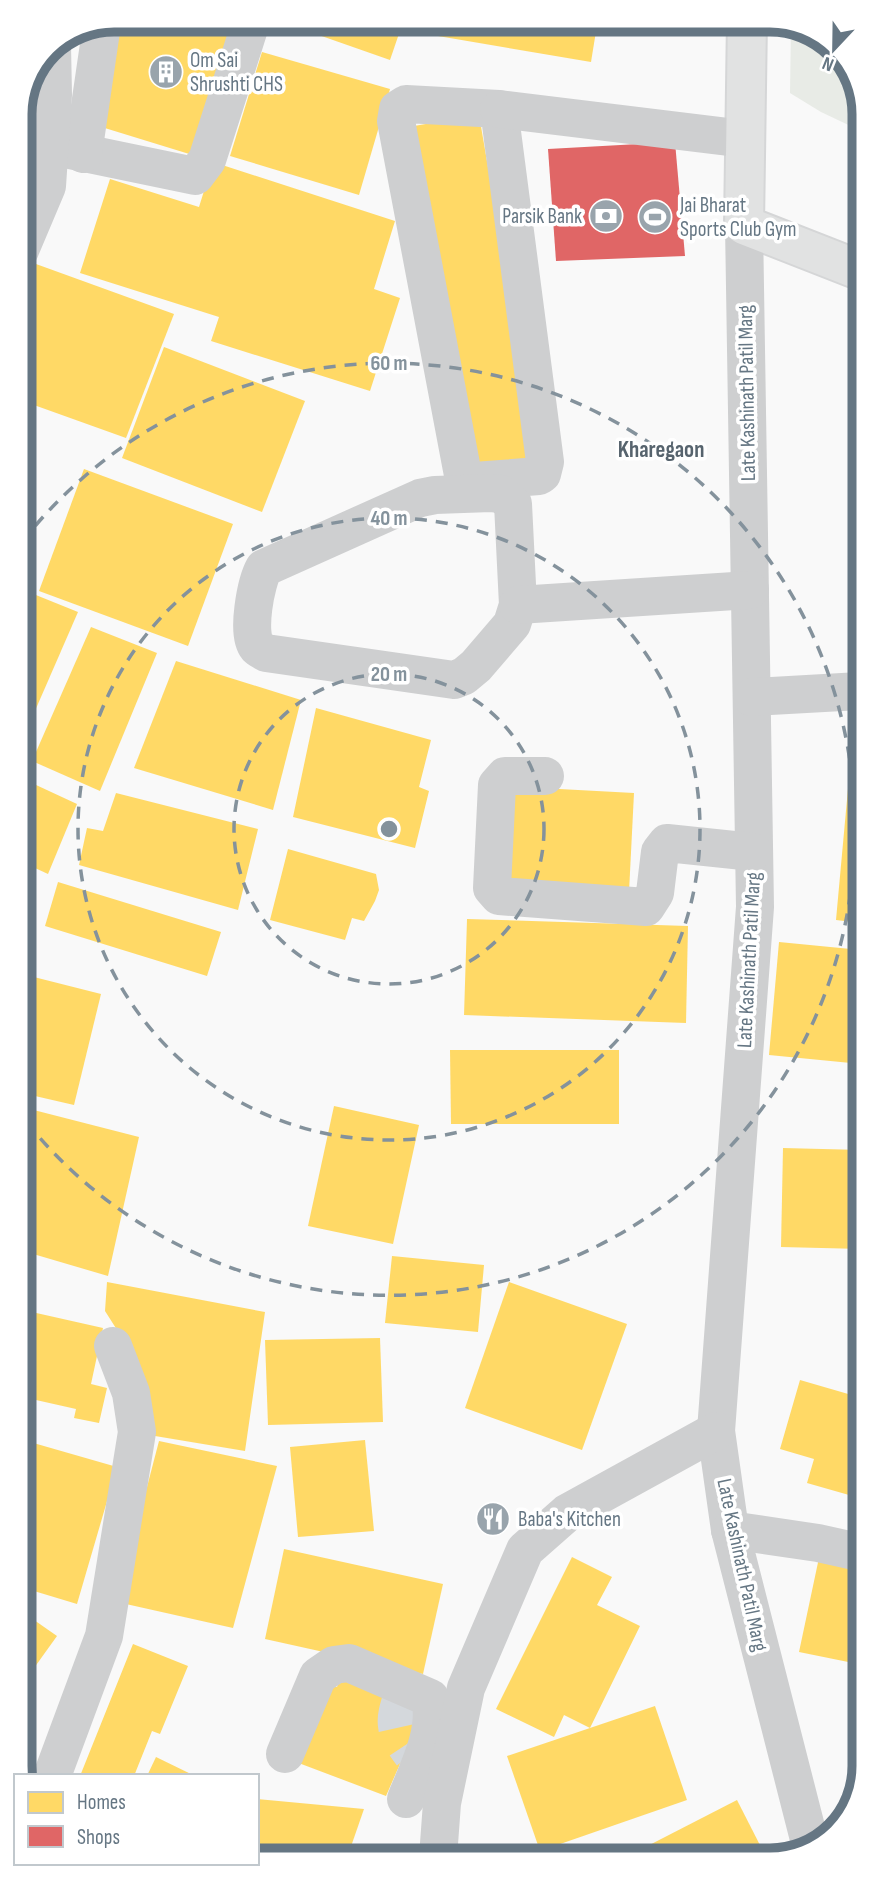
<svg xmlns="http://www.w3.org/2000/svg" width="883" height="1879" viewBox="0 0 883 1879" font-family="'Sofia Sans Condensed',sans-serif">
	<rect width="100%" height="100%" fill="#f9f9f9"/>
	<path fill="#e8ebe6" d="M 791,25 L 827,38 L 859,83 L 859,130 L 821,112 L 790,93 Z"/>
	<g fill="#ffd966">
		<path d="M 120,19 L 241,19 L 199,157 L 95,125 Z"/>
		<path d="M 295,19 L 404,19 L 390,60 L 293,26 Z"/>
		<path d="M 441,19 L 598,19 L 591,62 L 438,36 Z"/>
		<path d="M 262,52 L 390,89 L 359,195 L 230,156 Z"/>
		<path d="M 479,115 L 539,461 L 468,473 L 408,127 Z"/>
		<path d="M 213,162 L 395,221 L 374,289 L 400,298 L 370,391 L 211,341 L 219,317 L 80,273 L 110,179 L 199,207 Z"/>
		<path d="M 36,264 L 174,314 L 126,438 L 20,400 L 20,298 Z"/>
		<path d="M 164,347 L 305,401 L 262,512 L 122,458 Z"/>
		<path d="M 20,432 L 34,436 L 20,466 Z"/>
		<path d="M 84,469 L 233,524 L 188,646 L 39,591 Z"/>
		<path d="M 21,589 L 78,612 L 21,743 Z"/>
		<path d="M 91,627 L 157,653 L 100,791 L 32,761 Z"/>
		<path d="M 176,661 L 301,700 L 273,810 L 134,768 Z"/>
		<path d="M 316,708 L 431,740 L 419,787 L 429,791 L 415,848 L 293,817 Z"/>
		<path d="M 852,745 L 861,746 L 861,923 L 836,920 Z"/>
		<path d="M 21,778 L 77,804 L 48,874 L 22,862 Z"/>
		<path d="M 505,786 L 634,793 L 629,892 L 500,885 Z"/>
		<path d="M 116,793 L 258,829 L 238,910 L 79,865 L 87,828 L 103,831 Z"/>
		<path d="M 288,849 L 376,874 L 379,890 L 375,901 L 364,921 L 352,918 L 345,940 L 270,920 Z"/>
		<path d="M 22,880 L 34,886 L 22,913 Z"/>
		<path d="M 58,882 L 221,932 L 207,976 L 45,926 Z"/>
		<path d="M 467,919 L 688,926 L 686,1023 L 464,1015 Z"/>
		<path d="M 779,942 L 861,950 L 861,1064 L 769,1055 Z"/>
		<path d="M 22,974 L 101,994 L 74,1105 L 22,1093 Z"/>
		<path d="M 450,1050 L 619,1050 L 619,1124 L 451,1124 Z"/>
		<path d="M 334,1106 L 419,1125 L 393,1244 L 308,1226 Z"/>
		<path d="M 22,1107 L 139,1137 L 108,1276 L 23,1251 Z"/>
		<path d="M 783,1148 L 862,1150 L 862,1249 L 781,1247 Z"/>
		<path d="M 392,1256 L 484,1265 L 478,1332 L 385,1323 Z"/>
		<path d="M 107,1282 L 265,1312 L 245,1451 L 149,1435 L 119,1333 L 105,1311 Z"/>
		<path d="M 509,1282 L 627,1324 L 582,1450 L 465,1408 Z"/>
		<path d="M 23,1310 L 103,1328 L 91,1384 L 107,1388 L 99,1423 L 74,1418 L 76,1409 L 36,1400 L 34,1409 L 23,1407 Z"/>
		<path d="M 380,1338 L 383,1422 L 268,1425 L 265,1340 Z"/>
		<path d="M 800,1380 L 862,1398 L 863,1499 L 807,1483 L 814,1459 L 780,1449 Z"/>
		<path d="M 23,1440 L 117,1467 L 77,1604 L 24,1588 Z"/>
		<path d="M 365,1440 L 374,1531 L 298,1537 L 290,1447 Z"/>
		<path d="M 159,1441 L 277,1466 L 233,1628 L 117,1602 Z"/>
		<path d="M 284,1549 L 443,1584 L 423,1674 L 265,1639 Z"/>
		<path d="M 820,1553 L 863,1562 L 863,1665 L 799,1652 Z"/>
		<path d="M 572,1557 L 612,1577 L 597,1605 L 640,1626 L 590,1728 L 564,1715 L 554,1737 L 496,1709 Z"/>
		<path d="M 24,1613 L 57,1636 L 24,1682 Z"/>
		<path d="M 133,1644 L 188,1666 L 160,1734 L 152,1731 L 134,1776 L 80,1776 Z"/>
		<path d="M 344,1667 L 427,1702 L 386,1796 L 288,1759 L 321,1682 L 337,1687 Z"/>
		<path d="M 655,1706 L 687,1800 L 540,1851 L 507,1756 Z"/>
		<path d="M 156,1757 L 195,1776 L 147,1776 Z"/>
		<path d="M 257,1799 L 364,1809 L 347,1858 L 257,1858 Z"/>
		<path d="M 737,1800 L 765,1855 L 628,1856 Z"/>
	</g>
	<g fill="#e06666">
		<path d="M 675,142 L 685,256 L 556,261 L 548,149 Z"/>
		<path d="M 502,1511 L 502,1520 L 484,1525 L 483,1517 Z"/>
	</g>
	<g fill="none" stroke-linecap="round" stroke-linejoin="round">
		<path stroke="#d4d8dc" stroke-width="38" stroke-dasharray="38 19" stroke-linecap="butt" d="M 404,1691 C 394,1721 392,1728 412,1754"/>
		<g stroke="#d5d6d7" stroke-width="42">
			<path id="secondary" d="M 747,19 L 744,225 L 859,270"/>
		</g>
		<g stroke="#cecfd0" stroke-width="38">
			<path d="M 406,104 L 499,109 L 545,462 L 542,474 L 539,476 L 474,481 L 463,475 L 396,121 L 398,109 Z"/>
			<path d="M 499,109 L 745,139"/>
			<path d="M 50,146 L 195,176 L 207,160 L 252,19"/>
			<path d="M 83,154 L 102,24"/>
			<path d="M 744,225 L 755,907 L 716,1431 L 730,1530 L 811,1847"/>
			<path d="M 20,250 L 47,186 L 53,95 L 52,45"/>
			<path d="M 491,493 L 501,494 L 513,504 L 518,605 L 512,624 L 476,666 L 464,676 L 454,680 L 266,653 C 263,651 259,649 257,647 C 246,634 256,582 264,568 L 420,498 L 435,495 Z"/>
			<path d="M 518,605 L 750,590"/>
			<path d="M 752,697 L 860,691"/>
			<path d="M 545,776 L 505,776 L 497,785 L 492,888 L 499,896 L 646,907 L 655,893 L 660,852 L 667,843 L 753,852"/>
			<path d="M 730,1530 L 818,1543 L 863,1553"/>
			<path d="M 285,1754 L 318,1676 L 334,1665 L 349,1663 L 430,1698 C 438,1731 418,1769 406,1799"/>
			<path d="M 52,1776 L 104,1636 L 137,1432 L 131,1393 L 113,1346"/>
			<path d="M 438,1857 L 442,1803 L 466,1688 L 525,1550 L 567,1513 L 716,1431"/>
		</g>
		<use href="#secondary" stroke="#e1e2e2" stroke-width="38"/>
	</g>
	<g fill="none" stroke="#84929c" stroke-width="3.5" stroke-dasharray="12 9">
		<circle cx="389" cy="829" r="155"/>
		<circle cx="389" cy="829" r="311"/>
		<path d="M22 542A466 466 0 1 1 24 1119"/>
	</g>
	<defs>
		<g id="building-disc" transform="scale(1.75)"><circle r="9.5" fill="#99a4ac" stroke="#fff"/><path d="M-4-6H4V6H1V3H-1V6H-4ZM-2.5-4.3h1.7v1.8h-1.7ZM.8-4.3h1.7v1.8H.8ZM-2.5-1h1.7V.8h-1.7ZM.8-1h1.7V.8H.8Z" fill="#fff"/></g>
		<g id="bank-disc" transform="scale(1.75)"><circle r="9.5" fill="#99a4ac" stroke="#fff"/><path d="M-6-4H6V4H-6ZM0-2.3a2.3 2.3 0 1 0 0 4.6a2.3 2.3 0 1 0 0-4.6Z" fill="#fff"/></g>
		<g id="stadium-disc" transform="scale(1.75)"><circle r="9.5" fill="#99a4ac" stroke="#fff"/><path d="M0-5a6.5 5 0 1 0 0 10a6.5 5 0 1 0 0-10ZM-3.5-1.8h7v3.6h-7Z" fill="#fff"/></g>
		<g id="restaurant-disc" transform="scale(1.75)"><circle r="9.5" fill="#99a4ac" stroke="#fff"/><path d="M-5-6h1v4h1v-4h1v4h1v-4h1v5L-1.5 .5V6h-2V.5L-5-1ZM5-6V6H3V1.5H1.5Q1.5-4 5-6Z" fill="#fff"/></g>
	</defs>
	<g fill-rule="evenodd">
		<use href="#building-disc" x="166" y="72"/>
		<use href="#bank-disc" x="606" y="216"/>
		<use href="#stadium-disc" x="655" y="217"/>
		<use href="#restaurant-disc" x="493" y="1519"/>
	</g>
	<g text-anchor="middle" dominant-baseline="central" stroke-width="7" stroke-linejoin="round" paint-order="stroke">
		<g font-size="21" fill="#657683" stroke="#fff" text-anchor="start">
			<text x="190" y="60">Om Sai<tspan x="190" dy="24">Shrushti CHS</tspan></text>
			<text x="680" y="205">Jai Bharat<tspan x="680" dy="24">Sports Club Gym</tspan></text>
			<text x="582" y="216" text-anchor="end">Parsik Bank</text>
			<text x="518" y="1519">Baba's Kitchen</text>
		</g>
		<g font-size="21" fill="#657683" stroke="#fff">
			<text transform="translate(747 393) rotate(-91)">Late Kashinath Patil Marg</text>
			<text transform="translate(749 960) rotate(-87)">Late Kashinath Patil Marg</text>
			<text transform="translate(742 1565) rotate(78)">Late Kashinath Patil Marg</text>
		</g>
		<g font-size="23" font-weight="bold" fill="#57646e" stroke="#fff">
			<text x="661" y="450">Kharegaon</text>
		</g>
	</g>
	<path d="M0 0H883V1879H0ZM114 32H770A82 82 0 0 1 852 114V1766A82 82 0 0 1 770 1848H114A82 82 0 0 1 32 1766V114A82 82 0 0 1 114 32Z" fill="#fff" fill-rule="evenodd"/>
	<path fill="none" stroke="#657683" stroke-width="9" d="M114 32H770A82 82 0 0 1 852 114V1766A82 82 0 0 1 770 1848H114A82 82 0 0 1 32 1766V114A82 82 0 0 1 114 32Z"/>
	<circle cx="389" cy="829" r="10" fill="#84929c" stroke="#fff" stroke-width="3.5"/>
	<g font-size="21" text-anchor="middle" font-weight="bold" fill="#84929c" stroke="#fff" stroke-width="7" stroke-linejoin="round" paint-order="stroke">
		<text x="389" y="370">60 m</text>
		<text x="389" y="525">40 m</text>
		<text x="389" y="681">20 m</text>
	</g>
	<rect x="14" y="1774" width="245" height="91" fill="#ffffff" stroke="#c1c8cd" stroke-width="2"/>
	<rect x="28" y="1792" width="35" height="21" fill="#ffd966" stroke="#c1c8cd" stroke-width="2"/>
	<text x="77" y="1809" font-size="21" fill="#657683">Homes</text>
	<rect x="28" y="1826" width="35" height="21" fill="#e06666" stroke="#c1c8cd" stroke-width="2"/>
	<text x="77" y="1844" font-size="21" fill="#657683">Shops</text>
	<g transform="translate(834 49) rotate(202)" stroke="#ffffff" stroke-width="5" paint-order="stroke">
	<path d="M0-5L12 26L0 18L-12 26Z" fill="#657683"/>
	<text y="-10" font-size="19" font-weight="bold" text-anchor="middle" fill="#657683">N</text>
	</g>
</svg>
